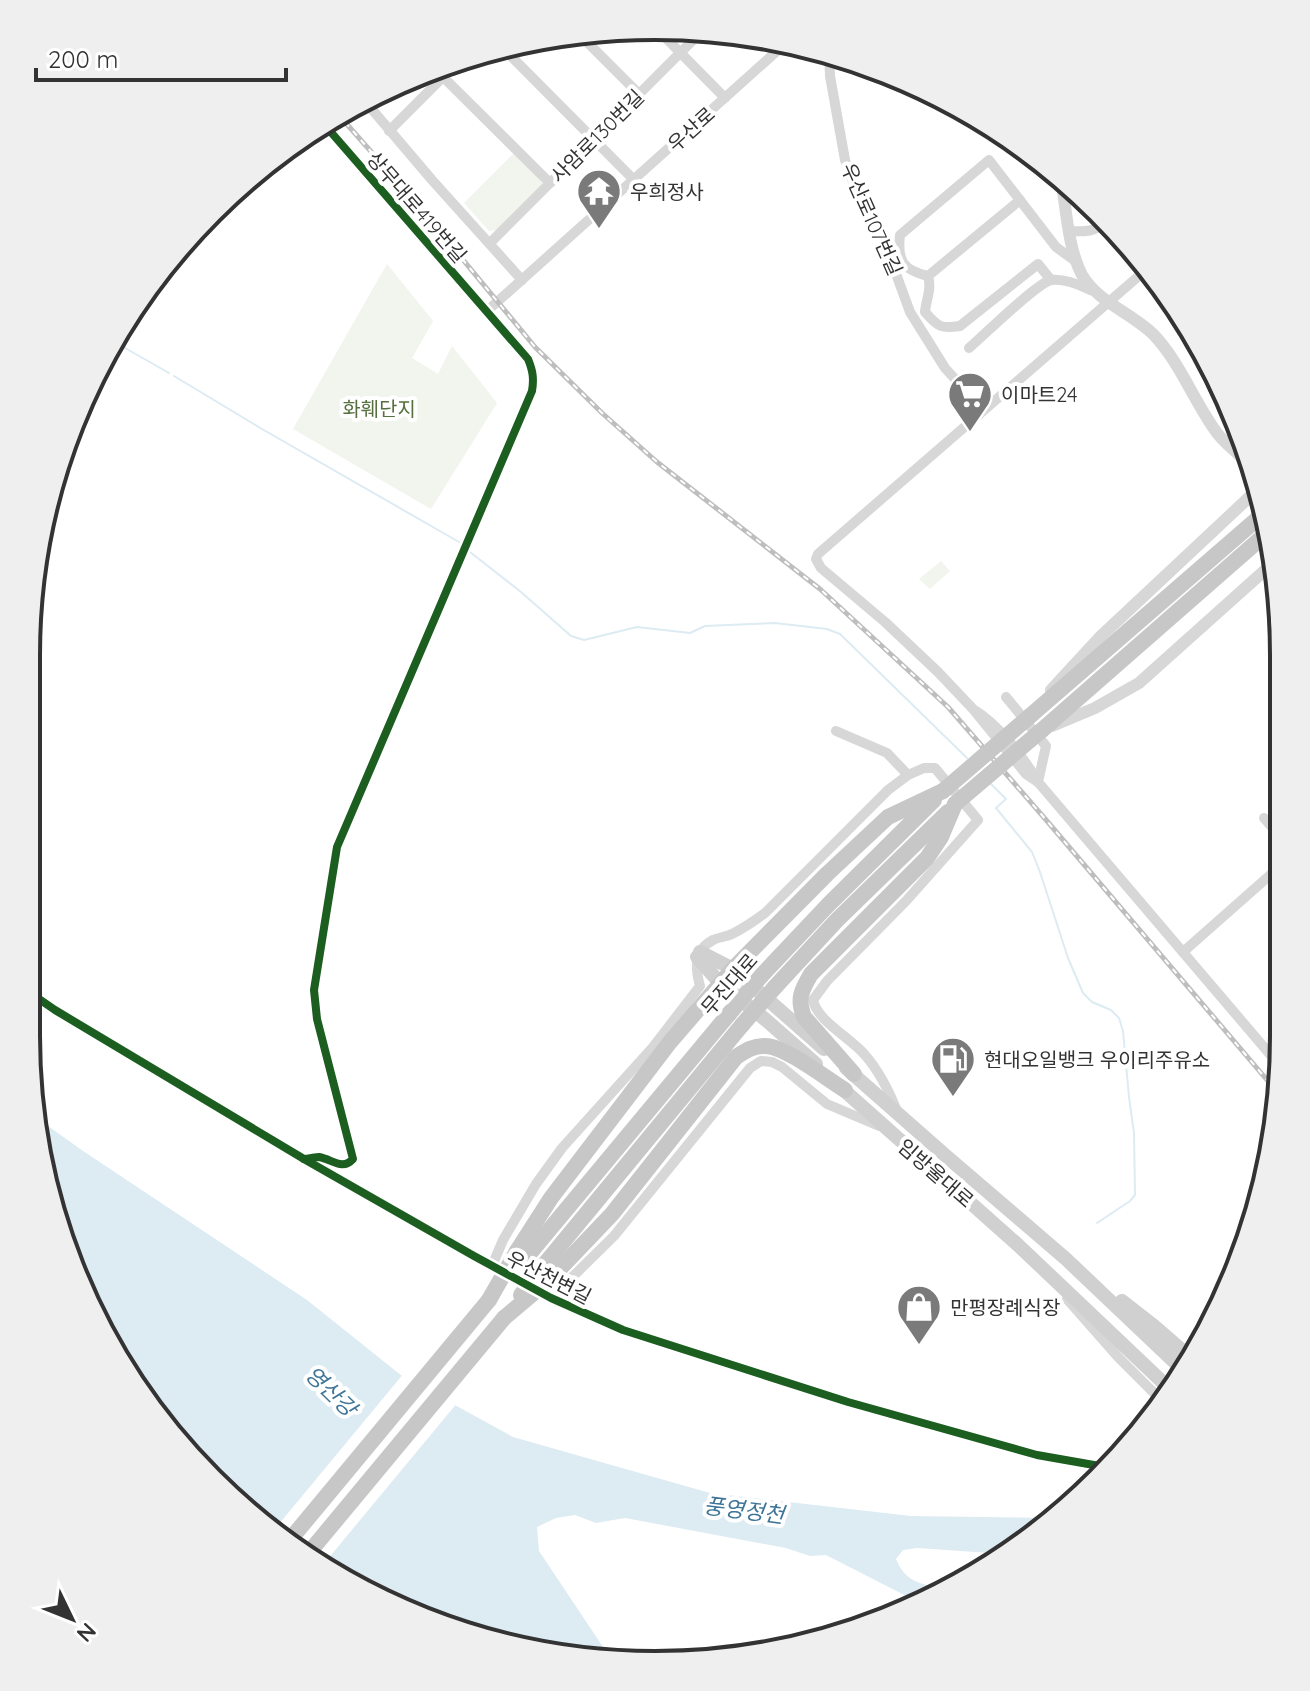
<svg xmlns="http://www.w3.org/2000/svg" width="1310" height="1691" viewBox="0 0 1310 1691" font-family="Quicksand,'Noto Sans KR',sans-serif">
	<rect width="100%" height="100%" fill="#fff"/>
	<g fill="#f1f5ed">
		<path d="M 515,152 L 541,178 L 542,184 L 497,230 L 489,231 L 464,203 Z"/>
		<path d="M 387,264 L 433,321 L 412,358 L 438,374 L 452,346 L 497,403 L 431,509 L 293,429 Z"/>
		<path d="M 941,561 L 950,571 L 930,589 L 919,579 Z"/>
	</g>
	<path fill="#ddebf3" d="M 37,1118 L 83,1151 L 307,1300 L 402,1376 L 513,1437 L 710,1493 L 911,1516 L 1051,1518 L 1004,1554 L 917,1548 L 903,1550 L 896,1559 C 907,1585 920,1580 941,1592 L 918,1602 L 826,1555 L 810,1556 L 786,1548 L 625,1518 L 596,1523 L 575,1515 L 556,1518 L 537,1527 L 539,1551 L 611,1659 L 493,1644 L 341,1581 L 211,1481 L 111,1351 L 48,1199 Z"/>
	<path fill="#fff" d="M 404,1373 L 458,1402 L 322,1566 L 274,1530 Z"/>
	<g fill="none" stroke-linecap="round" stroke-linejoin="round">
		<g stroke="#ddebf3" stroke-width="2">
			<path d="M 118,344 L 169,373"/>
			<path d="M 174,376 L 262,429 L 459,542"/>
			<path d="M 470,552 L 521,592 L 571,636 L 584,640 L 637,627 L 690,633 L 705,626 L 775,623 L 827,629 L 840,634 L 967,758"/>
			<path d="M 991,784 L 1006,799 L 996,808 L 1032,852 L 1040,872 L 1068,958 L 1083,993 L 1092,1002 L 1111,1010 L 1119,1018 L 1123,1031 L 1129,1097 L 1134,1133 L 1135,1195 L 1130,1201 L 1097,1223"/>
		</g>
		<g stroke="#d7d7d7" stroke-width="10">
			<path d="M 657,29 L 725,98"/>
			<path d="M 576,31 L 639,94"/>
			<path d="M 503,48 L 635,181"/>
			<path d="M 829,52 L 830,76 L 845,160 L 861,203 L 884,241 L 910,312 L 945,368 L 983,410"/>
			<path d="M 434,68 L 550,183"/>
			<path d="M 364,100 L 432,180 L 522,280"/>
			<path d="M 389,131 L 463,57"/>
			<path d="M 1020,200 L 928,276 C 932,290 926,299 925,312 C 938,327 941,329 960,326 L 1038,264 L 1051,280"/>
			<path d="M 1070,231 C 1085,232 1095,232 1108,221"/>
			<path d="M 490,243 L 704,29"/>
			<path d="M 928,276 C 903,270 897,261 900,235 L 989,160 L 1056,247 L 1078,263"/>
			<path d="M 487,311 L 787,42"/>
			<path d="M 969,348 C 983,336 1037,283 1051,280 C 1065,278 1081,286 1093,291"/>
			<path d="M 1006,697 L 1046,746 L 1038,782 L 1274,1059"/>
			<path d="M 973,709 C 998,724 1023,756 1038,782 L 1026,774 L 973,709 L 938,672 L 885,622 L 821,568 L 816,559 L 818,554 L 1148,268"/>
			<path d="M 1264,818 L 1278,834"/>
			<path d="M 1183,952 L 1278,868"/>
			<path d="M 26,990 L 55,1010 L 304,1159 L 474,1256 L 551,1298 L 623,1330 L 848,1402 L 1037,1455 L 1111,1468"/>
			<path d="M 897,1111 C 889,1091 880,1072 865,1055 C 851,1038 817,1021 813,1000 L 827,981 L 906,901 L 978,820 L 935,768 L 924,768 L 908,775"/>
			<path d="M 304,1159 C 306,1159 317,1157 319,1157 C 332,1159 342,1171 353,1159 L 317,1019 L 314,990 L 337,847 L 532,391 C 534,379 533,371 528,359 L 323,123"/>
			<path d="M 492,1266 L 503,1240 L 536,1184 L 562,1148 L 653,1047 L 700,986 C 695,968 694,950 713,940 C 719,937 726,937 732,934 C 744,928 754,921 765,913 L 888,790 L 908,775 L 887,753 L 836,731"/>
			<path d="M 551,1298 L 614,1236 L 750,1068 L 761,1061 L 772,1062 L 782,1067 L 827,1104 L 879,1126"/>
			<path d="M 1067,1299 L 1118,1357 L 1164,1403"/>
		</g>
		<g stroke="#d7d7d7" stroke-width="12">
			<path d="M 1061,178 C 1066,207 1068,249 1082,275 C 1099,303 1130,312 1153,334 C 1180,362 1194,402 1217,433 C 1227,446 1241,456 1253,467"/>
			<path d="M 1051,690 L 1099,638 L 1258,489"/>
			<path d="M 1052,726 L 1095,708 L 1139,683 L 1273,563"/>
		</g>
		<g stroke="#d0d0d0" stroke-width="14">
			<path d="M 700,952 L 733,969 L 824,1049"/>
			<path d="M 697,957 L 721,984 L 766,1020 L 816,1064"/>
			<path d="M 846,1068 L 946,1156 L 1066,1259 L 1185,1372"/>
			<path d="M 837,1084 L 1018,1245 L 1173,1392"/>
			<path d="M 1122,1301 L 1154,1326 L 1192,1359"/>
		</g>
		<g stroke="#c7c7c7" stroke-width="16">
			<path d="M 1030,716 L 1263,514"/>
			<path d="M 1042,730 L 1267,533"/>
			<path d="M 761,976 L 828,905 L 934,800"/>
			<path d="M 775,987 L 837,920 L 948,812"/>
			<path d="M 854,1074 L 804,1017 C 797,999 801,991 811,974 L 927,858 L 941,837 L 955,804"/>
			<path d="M 517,1251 L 551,1198 L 670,1042 L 733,969 L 827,874 L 888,817 L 943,791"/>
			<path d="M 525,1259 L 729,1014"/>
			<path d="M 539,1271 L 742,1025"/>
			<path d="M 549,1280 L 612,1214 L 736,1057 C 745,1051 754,1045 766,1046 C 786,1047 827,1079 845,1090"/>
			<path d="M 289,1541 L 489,1300"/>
			<path d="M 307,1555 L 504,1318"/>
		</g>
		<g stroke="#bebebe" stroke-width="5">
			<path id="rail" d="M 337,113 L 412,198 L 535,347 L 602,413 L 657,462 L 820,589 L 948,707 L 1047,821 L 1273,1087"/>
		</g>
		<use href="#rail" stroke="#fff" stroke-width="2" stroke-dasharray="6" stroke-linecap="butt"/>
		<g stroke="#c7c7c7" stroke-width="16">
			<path d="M 943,791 L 1030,716"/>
			<path d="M 955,804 L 1042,730"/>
			<path d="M 729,1014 L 761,976"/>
			<path d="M 742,1025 L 775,987"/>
			<path d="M 521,1295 L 539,1271"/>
			<path d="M 489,1300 L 517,1251"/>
			<path d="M 504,1318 L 549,1280"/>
		</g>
		<g stroke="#fff" stroke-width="13">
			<g id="cycleway">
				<path d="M 26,990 L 55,1010 L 304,1159 L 474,1256 L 551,1298 L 623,1330 L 848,1402 L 1037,1455 L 1111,1468"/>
				<path d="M 304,1159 C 306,1159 317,1157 319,1157 C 332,1159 342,1171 353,1159 L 317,1019 L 314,990 L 337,847 L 532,391 C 534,379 533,371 528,359 L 323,123"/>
			</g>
		</g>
		<use href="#cycleway" stroke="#1b5e20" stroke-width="8"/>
	</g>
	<defs>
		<g id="temple-pin" transform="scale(2.3)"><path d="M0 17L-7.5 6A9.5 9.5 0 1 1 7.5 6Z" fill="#7a7a7a" stroke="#fff"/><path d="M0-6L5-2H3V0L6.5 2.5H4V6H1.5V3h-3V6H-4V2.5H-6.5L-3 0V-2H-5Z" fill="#fff"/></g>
		<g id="supermarket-pin" transform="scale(2.3)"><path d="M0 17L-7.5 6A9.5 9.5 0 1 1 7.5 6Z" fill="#7a7a7a" stroke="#fff"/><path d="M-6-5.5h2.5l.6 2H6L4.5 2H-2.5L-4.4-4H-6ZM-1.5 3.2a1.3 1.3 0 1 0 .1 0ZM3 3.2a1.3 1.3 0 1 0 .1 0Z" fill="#fff"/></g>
		<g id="fuel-pin" transform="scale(2.3)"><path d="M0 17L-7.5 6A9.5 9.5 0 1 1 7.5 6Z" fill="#7a7a7a" stroke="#fff"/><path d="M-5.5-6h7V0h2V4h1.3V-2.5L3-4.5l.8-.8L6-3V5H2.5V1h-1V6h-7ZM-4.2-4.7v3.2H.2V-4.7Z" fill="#fff"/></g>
		<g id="shop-pin" transform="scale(2.3)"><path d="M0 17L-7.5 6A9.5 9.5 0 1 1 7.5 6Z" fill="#7a7a7a" stroke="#fff"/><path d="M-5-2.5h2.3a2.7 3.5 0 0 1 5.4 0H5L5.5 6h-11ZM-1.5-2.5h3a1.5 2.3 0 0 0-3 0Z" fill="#fff"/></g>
	</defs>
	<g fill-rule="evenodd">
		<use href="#temple-pin" x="599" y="191"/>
		<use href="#supermarket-pin" x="970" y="394"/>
		<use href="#fuel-pin" x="953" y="1059"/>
		<use href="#shop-pin" x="919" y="1307"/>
	</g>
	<g text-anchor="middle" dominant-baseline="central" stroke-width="8" stroke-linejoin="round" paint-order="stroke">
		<g font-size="20" fill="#333" stroke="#fff">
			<text transform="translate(691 129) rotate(-42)">우산로</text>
			<text transform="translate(597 136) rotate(-45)">사암로130번길</text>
			<text transform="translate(417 207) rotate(49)">상무대로419번길</text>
			<text transform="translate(872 219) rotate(66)">우산로107번길</text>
			<text transform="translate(729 984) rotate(-49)">무진대로</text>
			<text transform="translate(936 1173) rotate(41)">임방울대로</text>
			<text transform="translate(549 1277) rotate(27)">우산천변길</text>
		</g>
		<g font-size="20" fill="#333" stroke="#fff" text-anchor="start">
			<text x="630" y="191">우희정사</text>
			<text x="1001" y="394">이마트24</text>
			<text x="984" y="1059">현대오일뱅크 우이리주유소</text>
			<text x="950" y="1307">만평장례식장</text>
		</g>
		<g font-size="20" fill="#56703f" stroke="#fff">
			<text x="379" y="408">화훼단지</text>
		</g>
		<g font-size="22" font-style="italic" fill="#3f7597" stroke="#fff">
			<text transform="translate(331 1391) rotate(44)">영산강</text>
			<text transform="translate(744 1510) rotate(7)">풍영정천</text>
		</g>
	</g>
	<path d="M0 0H1310V1691H0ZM655 40H655A615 615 0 0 1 1270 655V1036A615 615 0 0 1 655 1651H655A615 615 0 0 1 40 1036V655A615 615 0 0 1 655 40Z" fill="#efefef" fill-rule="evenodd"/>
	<path fill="none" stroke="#333" stroke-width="4" d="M655 40H655A615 615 0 0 1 1270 655V1036A615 615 0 0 1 655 1651H655A615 615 0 0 1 40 1036V655A615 615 0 0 1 655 40Z"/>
	<g transform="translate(72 1619) rotate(133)" stroke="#ffffff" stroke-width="6" paint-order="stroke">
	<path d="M0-6L14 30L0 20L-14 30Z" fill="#333333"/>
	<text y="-12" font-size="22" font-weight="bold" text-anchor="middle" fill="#333333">N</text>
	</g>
	<path d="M36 68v12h250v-12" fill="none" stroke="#333333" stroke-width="4"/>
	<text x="48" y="68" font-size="24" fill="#333333" stroke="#ffffff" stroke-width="6" paint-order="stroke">200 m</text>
</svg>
